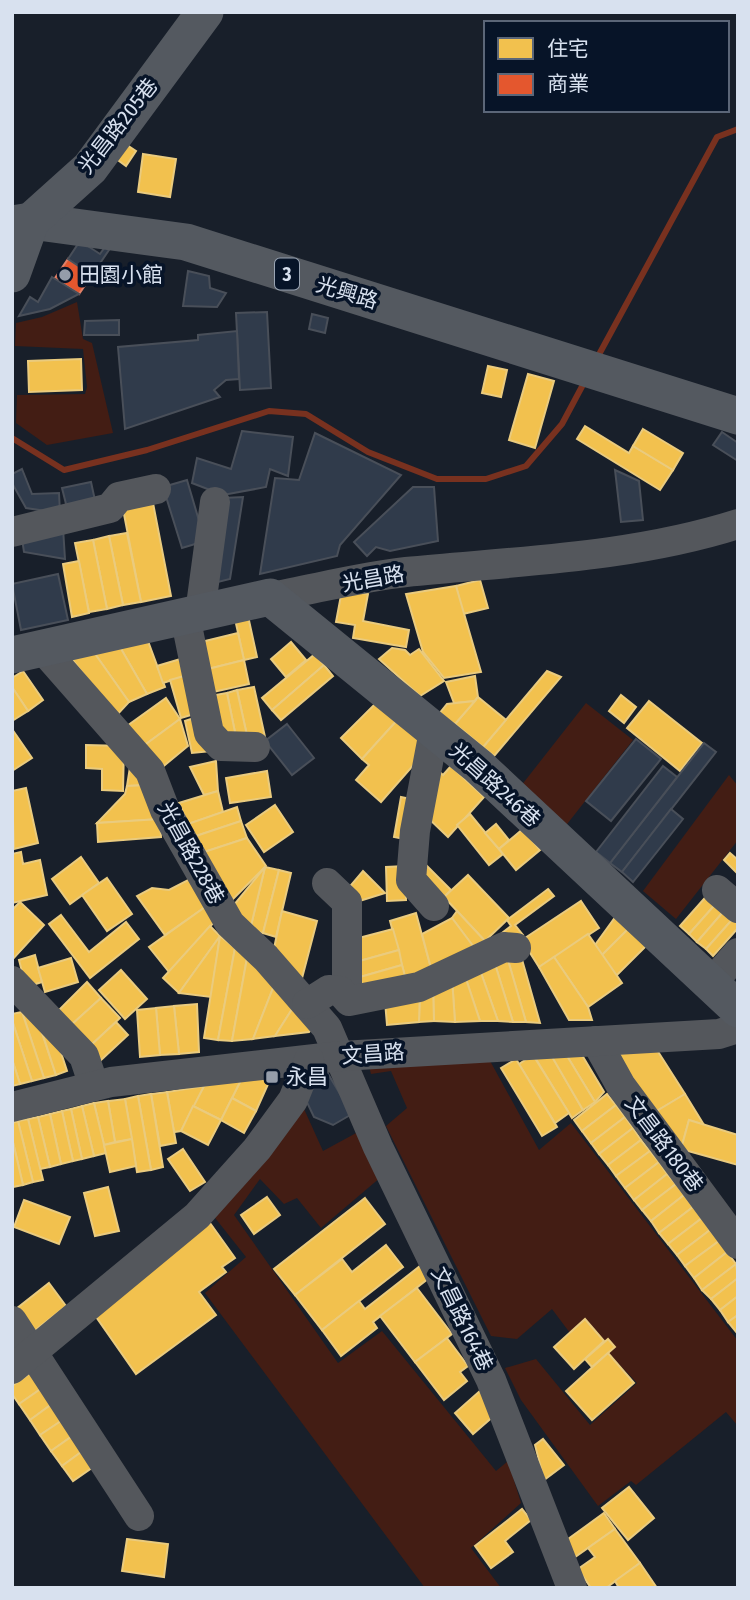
<svg xmlns="http://www.w3.org/2000/svg" width="750" height="1600" viewBox="0 0 750 1600" font-family="'Fira Sans Condensed','Noto Sans TC',sans-serif">
	<rect width="100%" height="100%" fill="#181f2a"/>
	<g fill="#431d14">
		<path d="M 77,302 L 83,339 L 92,343 L 113,433 L 47,445 L 16,423 L 17,395 L 85,394 L 87,387 L 83,349 L 15,346 L 16,323 L 42,317 Z"/>
		<path d="M 586,703 L 633,740 L 564,828 L 517,791 Z"/>
		<path d="M 729,775 L 738,786 L 738,840 L 676,919 L 643,891 Z"/>
		<path d="M 489,1059 L 539,1150 L 571,1123 L 738,1341 L 738,1426 L 726,1412 L 636,1485 L 631,1481 L 598,1506 L 521,1400 L 505,1368 L 536,1359 L 590,1425 L 637,1383 L 608,1353 L 615,1346 L 608,1339 L 604,1341 L 585,1320 L 570,1333 L 552,1309 L 517,1339 L 491,1336 L 386,1126 L 407,1108 L 391,1071 L 371,1074 L 369,1066 Z"/>
		<path d="M 300,1100 L 323,1151 L 358,1132 L 381,1177 L 321,1228 L 297,1198 L 284,1204 L 260,1179 L 234,1215 L 338,1363 L 382,1331 L 496,1471 L 508,1461 L 521,1503 L 471,1548 L 501,1588 L 425,1588 L 205,1293 L 246,1257 L 212,1214 Z"/>
	</g>
	<g fill="#f2c14e" stroke="#eacb7e" stroke-width="2">
		<path d="M 124,143 L 136,151 L 126,166 L 115,158 Z"/>
		<path d="M 143,154 L 176,159 L 170,197 L 138,192 Z"/>
		<path d="M 81,359 L 82,390 L 29,392 L 28,361 Z"/>
		<path d="M 488,366 L 507,370 L 501,397 L 482,393 Z"/>
		<path d="M 528,374 L 554,381 L 535,448 L 509,440 Z"/>
		<path d="M 585,426 L 629,453 L 633,446 L 673,470 L 660,490 L 577,439 Z"/>
		<path d="M 643,429 L 683,453 L 673,470 L 633,446 Z"/>
		<path d="M 153,503 L 171,596 L 141,602 L 123,509 Z"/>
		<path d="M 127,533 L 141,602 L 123,605 L 109,536 Z"/>
		<path d="M 109,536 L 123,605 L 107,609 L 93,540 Z"/>
		<path d="M 93,540 L 107,609 L 89,612 L 75,543 Z"/>
		<path d="M 79,561 L 89,613 L 72,617 L 63,564 Z"/>
		<path d="M 480,580 L 488,608 L 463,614 L 456,586 Z"/>
		<path d="M 456,586 L 481,672 L 444,678 L 423,652 L 406,594 Z"/>
		<path d="M 342,590 L 368,594 L 363,621 L 409,630 L 406,647 L 353,638 L 355,625 L 336,622 Z"/>
		<path d="M 248,616 L 257,657 L 244,660 L 235,619 Z"/>
		<path d="M 238,633 L 244,660 L 208,669 L 201,642 Z"/>
		<path d="M 148,641 L 165,687 L 147,694 L 120,647 Z"/>
		<path d="M 291,642 L 306,660 L 286,677 L 271,659 Z"/>
		<path d="M 120,647 L 147,694 L 129,702 L 93,651 Z"/>
		<path d="M 392,648 L 405,650 L 410,655 L 419,649 L 444,681 L 420,696 L 379,659 Z"/>
		<path d="M 93,651 L 129,702 L 116,716 L 72,659 Z"/>
		<path d="M 315,654 L 324,665 L 272,710 L 262,698 Z"/>
		<path d="M 187,657 L 191,674 L 163,683 L 157,666 Z"/>
		<path d="M 244,660 L 249,684 L 213,692 L 208,669 Z"/>
		<path d="M 324,665 L 333,676 L 281,720 L 272,710 Z"/>
		<path d="M 23,671 L 43,700 L 28,711 L 12,687 L 12,678 Z"/>
		<path d="M 547,671 L 561,677 L 494,756 L 483,747 Z"/>
		<path d="M 191,674 L 201,712 L 181,718 L 170,680 Z"/>
		<path d="M 475,676 L 478,697 L 475,701 L 454,703 L 446,682 Z"/>
		<path d="M 12,687 L 28,711 L 12,721 Z"/>
		<path d="M 254,687 L 265,737 L 248,740 L 237,690 Z"/>
		<path d="M 237,690 L 248,740 L 237,742 L 227,693 Z"/>
		<path d="M 227,693 L 237,742 L 216,730 L 210,696 Z"/>
		<path d="M 621,695 L 636,707 L 624,723 L 609,711 Z"/>
		<path d="M 478,697 L 506,720 L 483,747 L 455,724 Z"/>
		<path d="M 166,698 L 180,719 L 142,747 L 127,726 Z"/>
		<path d="M 379,700 L 400,717 L 362,759 L 341,738 Z"/>
		<path d="M 475,701 L 455,724 L 439,714 L 447,704 Z"/>
		<path d="M 649,701 L 702,743 L 680,771 L 627,728 Z"/>
		<path d="M 200,716 L 213,751 L 192,753 L 185,721 Z"/>
		<path d="M 400,717 L 431,745 L 381,802 L 356,780 L 369,765 L 362,759 Z"/>
		<path d="M 180,719 L 188,746 L 160,769 L 142,747 Z"/>
		<path d="M 12,729 L 32,758 L 12,771 Z"/>
		<path d="M 86,745 L 124,746 L 123,791 L 102,790 L 102,769 L 86,768 Z"/>
		<path d="M 216,761 L 218,791 L 204,795 L 190,767 Z"/>
		<path d="M 451,766 L 484,797 L 448,837 L 426,816 L 434,767 L 443,775 Z"/>
		<path d="M 130,767 L 148,785 L 127,786 Z"/>
		<path d="M 267,771 L 271,797 L 230,803 L 226,778 Z"/>
		<path d="M 148,785 L 160,819 L 97,823 L 125,794 L 127,786 Z"/>
		<path d="M 26,788 L 38,843 L 14,849 L 12,791 Z"/>
		<path d="M 218,791 L 223,812 L 188,824 L 179,803 Z"/>
		<path d="M 401,797 L 416,800 L 410,840 L 394,837 Z"/>
		<path d="M 275,805 L 293,832 L 264,852 L 246,825 Z"/>
		<path d="M 237,807 L 241,821 L 193,837 L 188,824 Z"/>
		<path d="M 470,814 L 503,854 L 489,865 L 457,825 Z"/>
		<path d="M 160,819 L 161,837 L 98,842 L 97,823 Z"/>
		<path d="M 241,821 L 247,838 L 198,854 L 193,837 Z"/>
		<path d="M 496,824 L 509,840 L 499,849 L 485,833 Z"/>
		<path d="M 523,829 L 540,850 L 516,870 L 499,849 Z"/>
		<path d="M 247,838 L 266,866 L 231,901 L 198,854 Z"/>
		<path d="M 21,852 L 23,864 L 40,860 L 47,895 L 12,903 L 12,854 Z"/>
		<path d="M 730,853 L 738,860 L 738,874 L 724,860 Z"/>
		<path d="M 81,857 L 99,883 L 70,904 L 52,879 Z"/>
		<path d="M 426,865 L 451,890 L 444,897 L 424,875 Z"/>
		<path d="M 405,866 L 406,900 L 387,901 L 386,867 Z"/>
		<path d="M 265,867 L 279,870 L 263,933 L 250,930 Z"/>
		<path d="M 265,867 L 250,930 L 233,906 Z"/>
		<path d="M 279,870 L 291,873 L 276,937 L 263,933 Z"/>
		<path d="M 363,871 L 385,893 L 353,903 L 346,891 Z"/>
		<path d="M 468,875 L 509,918 L 485,941 L 444,897 Z"/>
		<path d="M 107,878 L 132,914 L 107,931 L 82,895 Z"/>
		<path d="M 192,878 L 208,905 L 165,935 L 137,896 L 152,888 L 169,890 Z"/>
		<path d="M 719,882 L 728,890 L 689,934 L 680,926 Z"/>
		<path d="M 548,889 L 554,896 L 515,925 L 523,935 L 510,944 L 502,933 L 511,926 L 507,920 Z"/>
		<path d="M 728,890 L 736,897 L 697,942 L 689,934 Z"/>
		<path d="M 736,897 L 738,913 L 706,949 L 697,942 Z"/>
		<path d="M 581,901 L 599,928 L 539,967 L 522,940 Z"/>
		<path d="M 20,902 L 44,925 L 12,960 L 12,910 Z"/>
		<path d="M 208,905 L 217,919 L 169,972 L 149,947 Z"/>
		<path d="M 282,911 L 317,921 L 301,982 L 273,953 Z"/>
		<path d="M 457,911 L 485,941 L 473,946 L 452,918 Z"/>
		<path d="M 416,913 L 432,972 L 406,980 L 390,921 Z"/>
		<path d="M 738,913 L 738,928 L 713,956 L 706,949 Z"/>
		<path d="M 61,915 L 89,952 L 126,922 L 139,939 L 90,978 L 49,924 Z"/>
		<path d="M 616,916 L 629,928 L 602,955 L 595,945 Z"/>
		<path d="M 452,918 L 473,946 L 432,972 L 422,934 Z"/>
		<path d="M 210,926 L 220,936 L 179,993 L 163,978 Z"/>
		<path d="M 629,928 L 648,944 L 616,976 L 602,955 Z"/>
		<path d="M 393,929 L 399,950 L 356,962 L 351,940 Z"/>
		<path d="M 588,934 L 622,983 L 588,1007 L 554,957 Z"/>
		<path d="M 220,936 L 211,997 L 179,993 Z"/>
		<path d="M 220,936 L 235,948 L 218,1040 L 204,1038 Z"/>
		<path d="M 235,948 L 247,958 L 232,1041 L 218,1040 Z"/>
		<path d="M 399,950 L 402,965 L 360,977 L 356,962 Z"/>
		<path d="M 35,955 L 42,982 L 26,987 L 19,960 Z"/>
		<path d="M 521,956 L 540,1023 L 526,1022 L 508,960 Z"/>
		<path d="M 554,957 L 588,1007 L 592,1020 L 569,1020 L 539,967 Z"/>
		<path d="M 71,958 L 78,982 L 45,992 L 38,968 Z"/>
		<path d="M 247,958 L 275,983 L 253,1039 L 232,1041 Z"/>
		<path d="M 508,960 L 526,1022 L 513,1022 L 495,964 Z"/>
		<path d="M 495,964 L 513,1022 L 498,1021 L 480,970 Z"/>
		<path d="M 402,965 L 406,980 L 364,992 L 360,977 Z"/>
		<path d="M 121,970 L 147,999 L 125,1019 L 99,990 Z"/>
		<path d="M 480,970 L 498,1021 L 480,1021 L 465,976 Z"/>
		<path d="M 465,976 L 480,1021 L 455,1022 L 452,978 Z"/>
		<path d="M 452,978 L 455,1022 L 434,1021 L 433,986 Z"/>
		<path d="M 87,982 L 101,998 L 70,1026 L 57,1012 Z"/>
		<path d="M 275,983 L 294,1006 L 275,1036 L 253,1039 Z"/>
		<path d="M 433,986 L 434,1021 L 419,1022 L 420,990 Z"/>
		<path d="M 420,990 L 419,1022 L 387,1025 L 385,1001 Z"/>
		<path d="M 101,998 L 120,1018 L 89,1047 L 70,1026 Z"/>
		<path d="M 197,1004 L 199,1052 L 179,1054 L 174,1006 Z"/>
		<path d="M 174,1006 L 179,1054 L 160,1055 L 156,1008 Z"/>
		<path d="M 294,1006 L 315,1025 L 309,1032 L 275,1036 Z"/>
		<path d="M 156,1008 L 160,1055 L 140,1057 L 137,1010 Z"/>
		<path d="M 34,1009 L 56,1075 L 44,1078 L 22,1012 Z"/>
		<path d="M 22,1012 L 44,1078 L 32,1081 L 12,1020 L 12,1014 Z"/>
		<path d="M 12,1020 L 32,1081 L 20,1084 L 12,1059 Z"/>
		<path d="M 116,1022 L 128,1035 L 101,1060 L 89,1047 Z"/>
		<path d="M 53,1028 L 67,1071 L 56,1075 L 42,1032 Z"/>
		<path d="M 579,1050 L 604,1092 L 595,1102 L 564,1051 Z"/>
		<path d="M 657,1050 L 685,1094 L 655,1112 L 617,1054 Z"/>
		<path d="M 549,1051 L 583,1110 L 572,1118 L 536,1059 Z"/>
		<path d="M 564,1051 L 595,1102 L 583,1110 L 551,1055 Z"/>
		<path d="M 533,1055 L 569,1113 L 555,1123 L 519,1064 Z"/>
		<path d="M 12,1059 L 20,1084 L 12,1086 Z"/>
		<path d="M 516,1059 L 557,1127 L 542,1136 L 501,1068 Z"/>
		<path d="M 250,1074 L 269,1082 L 256,1111 L 232,1098 L 242,1078 Z"/>
		<path d="M 242,1078 L 221,1120 L 193,1106 L 204,1086 Z"/>
		<path d="M 204,1086 L 181,1131 L 174,1132 L 167,1092 Z"/>
		<path d="M 167,1092 L 176,1143 L 160,1146 L 151,1094 Z"/>
		<path d="M 151,1094 L 163,1167 L 151,1170 L 138,1096 Z"/>
		<path d="M 607,1094 L 616,1105 L 582,1131 L 574,1120 Z"/>
		<path d="M 685,1094 L 704,1125 L 689,1120 L 681,1149 L 655,1112 Z"/>
		<path d="M 138,1096 L 151,1170 L 137,1172 L 125,1099 Z"/>
		<path d="M 232,1098 L 256,1111 L 244,1133 L 221,1120 Z"/>
		<path d="M 125,1099 L 132,1139 L 115,1142 L 108,1101 Z"/>
		<path d="M 108,1101 L 115,1142 L 104,1145 L 94,1103 Z"/>
		<path d="M 94,1103 L 106,1153 L 94,1156 L 82,1106 Z"/>
		<path d="M 616,1105 L 625,1117 L 591,1143 L 582,1131 Z"/>
		<path d="M 82,1106 L 94,1156 L 82,1159 L 71,1109 Z"/>
		<path d="M 193,1106 L 221,1120 L 208,1145 L 181,1131 Z"/>
		<path d="M 71,1109 L 82,1159 L 73,1161 L 62,1111 Z"/>
		<path d="M 62,1111 L 73,1161 L 61,1164 L 50,1114 Z"/>
		<path d="M 50,1114 L 61,1164 L 50,1167 L 38,1117 Z"/>
		<path d="M 38,1117 L 50,1167 L 40,1169 L 28,1119 Z"/>
		<path d="M 625,1117 L 633,1128 L 599,1154 L 591,1143 Z"/>
		<path d="M 28,1119 L 43,1180 L 33,1182 L 18,1121 Z"/>
		<path d="M 689,1120 L 738,1135 L 738,1165 L 681,1149 Z"/>
		<path d="M 18,1121 L 33,1182 L 23,1185 L 12,1138 L 12,1123 Z"/>
		<path d="M 633,1128 L 641,1140 L 608,1165 L 599,1154 Z"/>
		<path d="M 12,1138 L 23,1185 L 13,1187 L 12,1182 Z"/>
		<path d="M 132,1139 L 136,1166 L 110,1172 L 104,1145 Z"/>
		<path d="M 641,1140 L 650,1151 L 616,1176 L 608,1165 Z"/>
		<path d="M 183,1149 L 205,1182 L 190,1191 L 168,1159 Z"/>
		<path d="M 650,1151 L 659,1162 L 625,1188 L 616,1176 Z"/>
		<path d="M 659,1162 L 667,1174 L 634,1200 L 625,1188 Z"/>
		<path d="M 667,1174 L 676,1184 L 642,1210 L 634,1200 Z"/>
		<path d="M 676,1184 L 684,1195 L 651,1221 L 642,1210 Z"/>
		<path d="M 108,1187 L 119,1231 L 95,1236 L 84,1193 Z"/>
		<path d="M 684,1195 L 693,1207 L 659,1233 L 651,1221 Z"/>
		<path d="M 267,1197 L 280,1215 L 254,1234 L 241,1215 Z"/>
		<path d="M 365,1198 L 385,1224 L 295,1295 L 274,1269 Z"/>
		<path d="M 24,1200 L 70,1217 L 59,1244 L 14,1227 Z"/>
		<path d="M 693,1207 L 702,1218 L 668,1244 L 659,1233 Z"/>
		<path d="M 702,1218 L 710,1230 L 677,1255 L 668,1244 Z"/>
		<path d="M 210,1223 L 235,1258 L 222,1267 L 226,1272 L 199,1292 L 216,1315 L 136,1374 L 94,1314 Z"/>
		<path d="M 710,1230 L 719,1241 L 685,1266 L 677,1255 Z"/>
		<path d="M 719,1241 L 727,1252 L 694,1278 L 685,1266 Z"/>
		<path d="M 386,1245 L 403,1267 L 322,1330 L 295,1295 L 342,1259 L 352,1272 Z"/>
		<path d="M 727,1252 L 736,1264 L 702,1290 L 694,1278 Z"/>
		<path d="M 736,1264 L 738,1278 L 711,1299 L 702,1290 Z"/>
		<path d="M 420,1266 L 429,1278 L 373,1322 L 377,1328 L 341,1356 L 322,1330 L 359,1301 L 365,1309 Z"/>
		<path d="M 738,1278 L 738,1296 L 720,1310 L 711,1299 Z"/>
		<path d="M 49,1283 L 66,1306 L 33,1332 L 16,1309 Z"/>
		<path d="M 417,1288 L 452,1334 L 415,1362 L 380,1316 Z"/>
		<path d="M 738,1296 L 738,1315 L 728,1322 L 720,1310 Z"/>
		<path d="M 738,1315 L 738,1332 L 737,1333 L 728,1322 Z"/>
		<path d="M 585,1319 L 604,1341 L 574,1369 L 554,1347 Z"/>
		<path d="M 447,1338 L 468,1366 L 460,1372 L 467,1381 L 444,1400 L 415,1362 Z"/>
		<path d="M 608,1339 L 615,1347 L 592,1367 L 585,1359 Z"/>
		<path d="M 608,1353 L 634,1383 L 592,1420 L 566,1391 Z"/>
		<path d="M 35,1370 L 45,1386 L 19,1404 L 12,1394 L 12,1386 Z"/>
		<path d="M 45,1386 L 56,1401 L 30,1420 L 19,1404 Z"/>
		<path d="M 481,1390 L 496,1414 L 473,1434 L 455,1413 Z"/>
		<path d="M 56,1401 L 67,1417 L 40,1435 L 30,1420 Z"/>
		<path d="M 67,1417 L 78,1432 L 51,1451 L 40,1435 Z"/>
		<path d="M 78,1432 L 88,1447 L 62,1466 L 51,1451 Z"/>
		<path d="M 543,1439 L 564,1465 L 544,1480 L 535,1445 Z"/>
		<path d="M 88,1447 L 99,1463 L 73,1481 L 62,1466 Z"/>
		<path d="M 629,1487 L 654,1518 L 628,1540 L 602,1508 Z"/>
		<path d="M 522,1509 L 531,1520 L 505,1541 L 513,1552 L 491,1568 L 475,1546 Z"/>
		<path d="M 604,1513 L 615,1529 L 575,1557 L 564,1542 Z"/>
		<path d="M 615,1529 L 640,1563 L 606,1588 L 591,1588 L 578,1569 L 595,1557 L 588,1548 Z"/>
		<path d="M 127,1539 L 168,1544 L 164,1577 L 122,1571 Z"/>
		<path d="M 640,1563 L 657,1588 L 619,1588 L 615,1581 Z"/>
	</g>
	<path fill="#e4572e" stroke="#e08068" stroke-width="2" d="M 68,259 L 92,275 L 79,294 L 55,278 Z"/>
	<g fill="none" stroke-linecap="round" stroke-linejoin="round">
		<g stroke="#78311f" stroke-width="6">
			<path d="M 596,360 L 717,137 L 738,129"/>
			<path d="M 12,438 L 64,470 L 147,450 L 269,411 L 306,414 L 368,452 L 437,479 L 486,479 L 526,466 L 562,424 L 586,379"/>
		</g>
	</g>
	<g fill="#303b4b" stroke="#494f59" stroke-width="2">
		<path d="M 80,241 L 100,254 L 105,247 L 109,250 L 92,275 L 68,259 Z"/>
		<path d="M 188,271 L 209,276 L 210,288 L 226,293 L 217,307 L 183,306 Z"/>
		<path d="M 52,277 L 79,294 L 50,309 L 19,316 L 30,297 L 38,302 Z"/>
		<path d="M 267,312 L 271,388 L 240,390 L 236,313 Z"/>
		<path d="M 312,314 L 328,318 L 325,333 L 309,329 Z"/>
		<path d="M 119,320 L 119,335 L 84,335 L 85,321 Z"/>
		<path d="M 237,331 L 239,379 L 226,380 L 214,390 L 220,397 L 125,429 L 118,347 L 198,340 L 198,335 Z"/>
		<path d="M 242,431 L 293,437 L 288,476 L 270,469 L 266,487 L 223,495 L 192,483 L 197,458 L 231,469 Z"/>
		<path d="M 722,432 L 738,443 L 738,461 L 713,445 Z"/>
		<path d="M 315,433 L 401,475 L 340,545 L 337,556 L 260,574 L 275,478 L 299,480 Z"/>
		<path d="M 22,469 L 32,494 L 59,493 L 60,513 L 26,508 L 12,483 L 12,474 Z"/>
		<path d="M 615,470 L 639,481 L 643,520 L 621,522 Z"/>
		<path d="M 187,480 L 205,541 L 182,548 L 163,487 Z"/>
		<path d="M 91,482 L 96,505 L 68,512 L 62,488 Z"/>
		<path d="M 413,487 L 434,487 L 438,541 L 390,551 L 376,547 L 367,556 L 354,542 Z"/>
		<path d="M 243,497 L 230,579 L 210,584 L 223,498 Z"/>
		<path d="M 63,528 L 65,559 L 24,552 L 22,539 Z"/>
		<path d="M 58,574 L 68,620 L 21,630 L 12,584 Z"/>
		<path d="M 287,724 L 314,758 L 292,775 L 265,741 Z"/>
		<path d="M 636,739 L 661,759 L 611,821 L 586,801 Z"/>
		<path d="M 704,743 L 716,752 L 622,872 L 610,863 Z"/>
		<path d="M 663,766 L 677,777 L 610,863 L 596,852 Z"/>
		<path d="M 671,809 L 683,819 L 633,882 L 622,872 Z"/>
		<path d="M 324,1067 L 352,1114 L 333,1125 L 314,1117 L 302,1092 Z"/>
	</g>
	<g fill="none" stroke-linecap="round" stroke-linejoin="round">
		<g stroke="#54575c" stroke-width="30">
			<path d="M 12,532 L 110,508 L 119,497 L 156,489"/>
			<path d="M 270,597 C 315,589 361,577 406,572 C 517,561 631,558 738,524"/>
			<path d="M 200,613 L 215,502"/>
			<path d="M 185,616 L 209,733 L 221,746 L 255,747"/>
			<path d="M 42,648 L 150,771 L 165,810 L 230,924 L 266,958 L 327,1028 L 378,1147 L 491,1380 L 572,1588"/>
			<path d="M 327,883 L 347,902 L 347,983 L 340,991"/>
			<path d="M 717,890 L 738,908"/>
			<path d="M 434,906 L 411,880 L 415,831 L 434,731"/>
			<path d="M 12,981 L 84,1056 L 94,1086"/>
			<path d="M 710,985 L 738,953"/>
			<path d="M 307,1004 L 329,990 L 340,991 L 349,1001 L 419,987 L 504,947 L 516,948"/>
			<path d="M 596,1041 L 621,1086 L 738,1244"/>
			<path d="M 12,1107 L 111,1082 L 341,1056 L 719,1034 L 738,1028"/>
			<path d="M 12,1321 L 139,1516"/>
			<path d="M 12,1369 L 197,1216 L 257,1149 L 293,1100 L 309,1060"/>
		</g>
		<g stroke="#545960" stroke-width="37">
			<path d="M 12,224 L 31,221 L 186,242 L 738,416"/>
			<path d="M 12,274 L 31,221 L 90,168 L 205,12"/>
			<path d="M 12,655 L 270,597 L 478,766 L 738,1009"/>
		</g>
	</g>
	<g fill="#959daa" stroke="#071428" stroke-width="2.5">
		<circle cx="65" cy="275" r="7"/>
		<rect x="265" y="1070" width="14" height="14" rx="3.5"/>
	</g>
	<g text-anchor="middle" dominant-baseline="central" stroke-width="7" stroke-linejoin="round" paint-order="stroke">
		<rect fill="#071428" stroke="#99a4b3" stroke-width="2" x="275" y="258.5" width="24" height="31" rx="5"/>
		<g font-size="19" font-weight="bold" fill="#d8e1ef">
			<text x="287" y="274">3</text>
		</g>
		<g font-size="21" fill="#d8e1ef" stroke="#071428">
			<text transform="translate(118 126) rotate(-52)">光昌路205巷</text>
			<text transform="translate(347 293) rotate(17)">光興路</text>
			<text transform="translate(373 579) rotate(-10)">光昌路</text>
			<text transform="translate(495 785) rotate(42)">光昌路246巷</text>
			<text transform="translate(191 853) rotate(61)">光昌路228巷</text>
			<text transform="translate(373 1054) rotate(-4)">文昌路</text>
			<text transform="translate(664 1144) rotate(53)">文昌路180巷</text>
			<text transform="translate(462 1319) rotate(64)">文昌路164巷</text>
		</g>
		<g font-size="21" fill="#d8e1ef" stroke="#071428" text-anchor="start">
			<text x="79" y="275">田園小館</text>
			<text x="286" y="1077">永昌</text>
		</g>
	</g>
	<rect width="750" height="1600" fill="none" stroke="#d8e1ef" stroke-width="28"/>
	<rect x="484" y="21" width="245" height="91" fill="#071428" stroke="#5b6678" stroke-width="2"/>
	<rect x="498" y="38" width="35" height="21" fill="#f2c14e" stroke="#5b6678" stroke-width="2"/>
	<text x="547" y="56" font-size="21" fill="#d8e1ef">住宅</text>
	<rect x="498" y="74" width="35" height="21" fill="#e4572e" stroke="#5b6678" stroke-width="2"/>
	<text x="547" y="91" font-size="21" fill="#d8e1ef">商業</text>
</svg>
